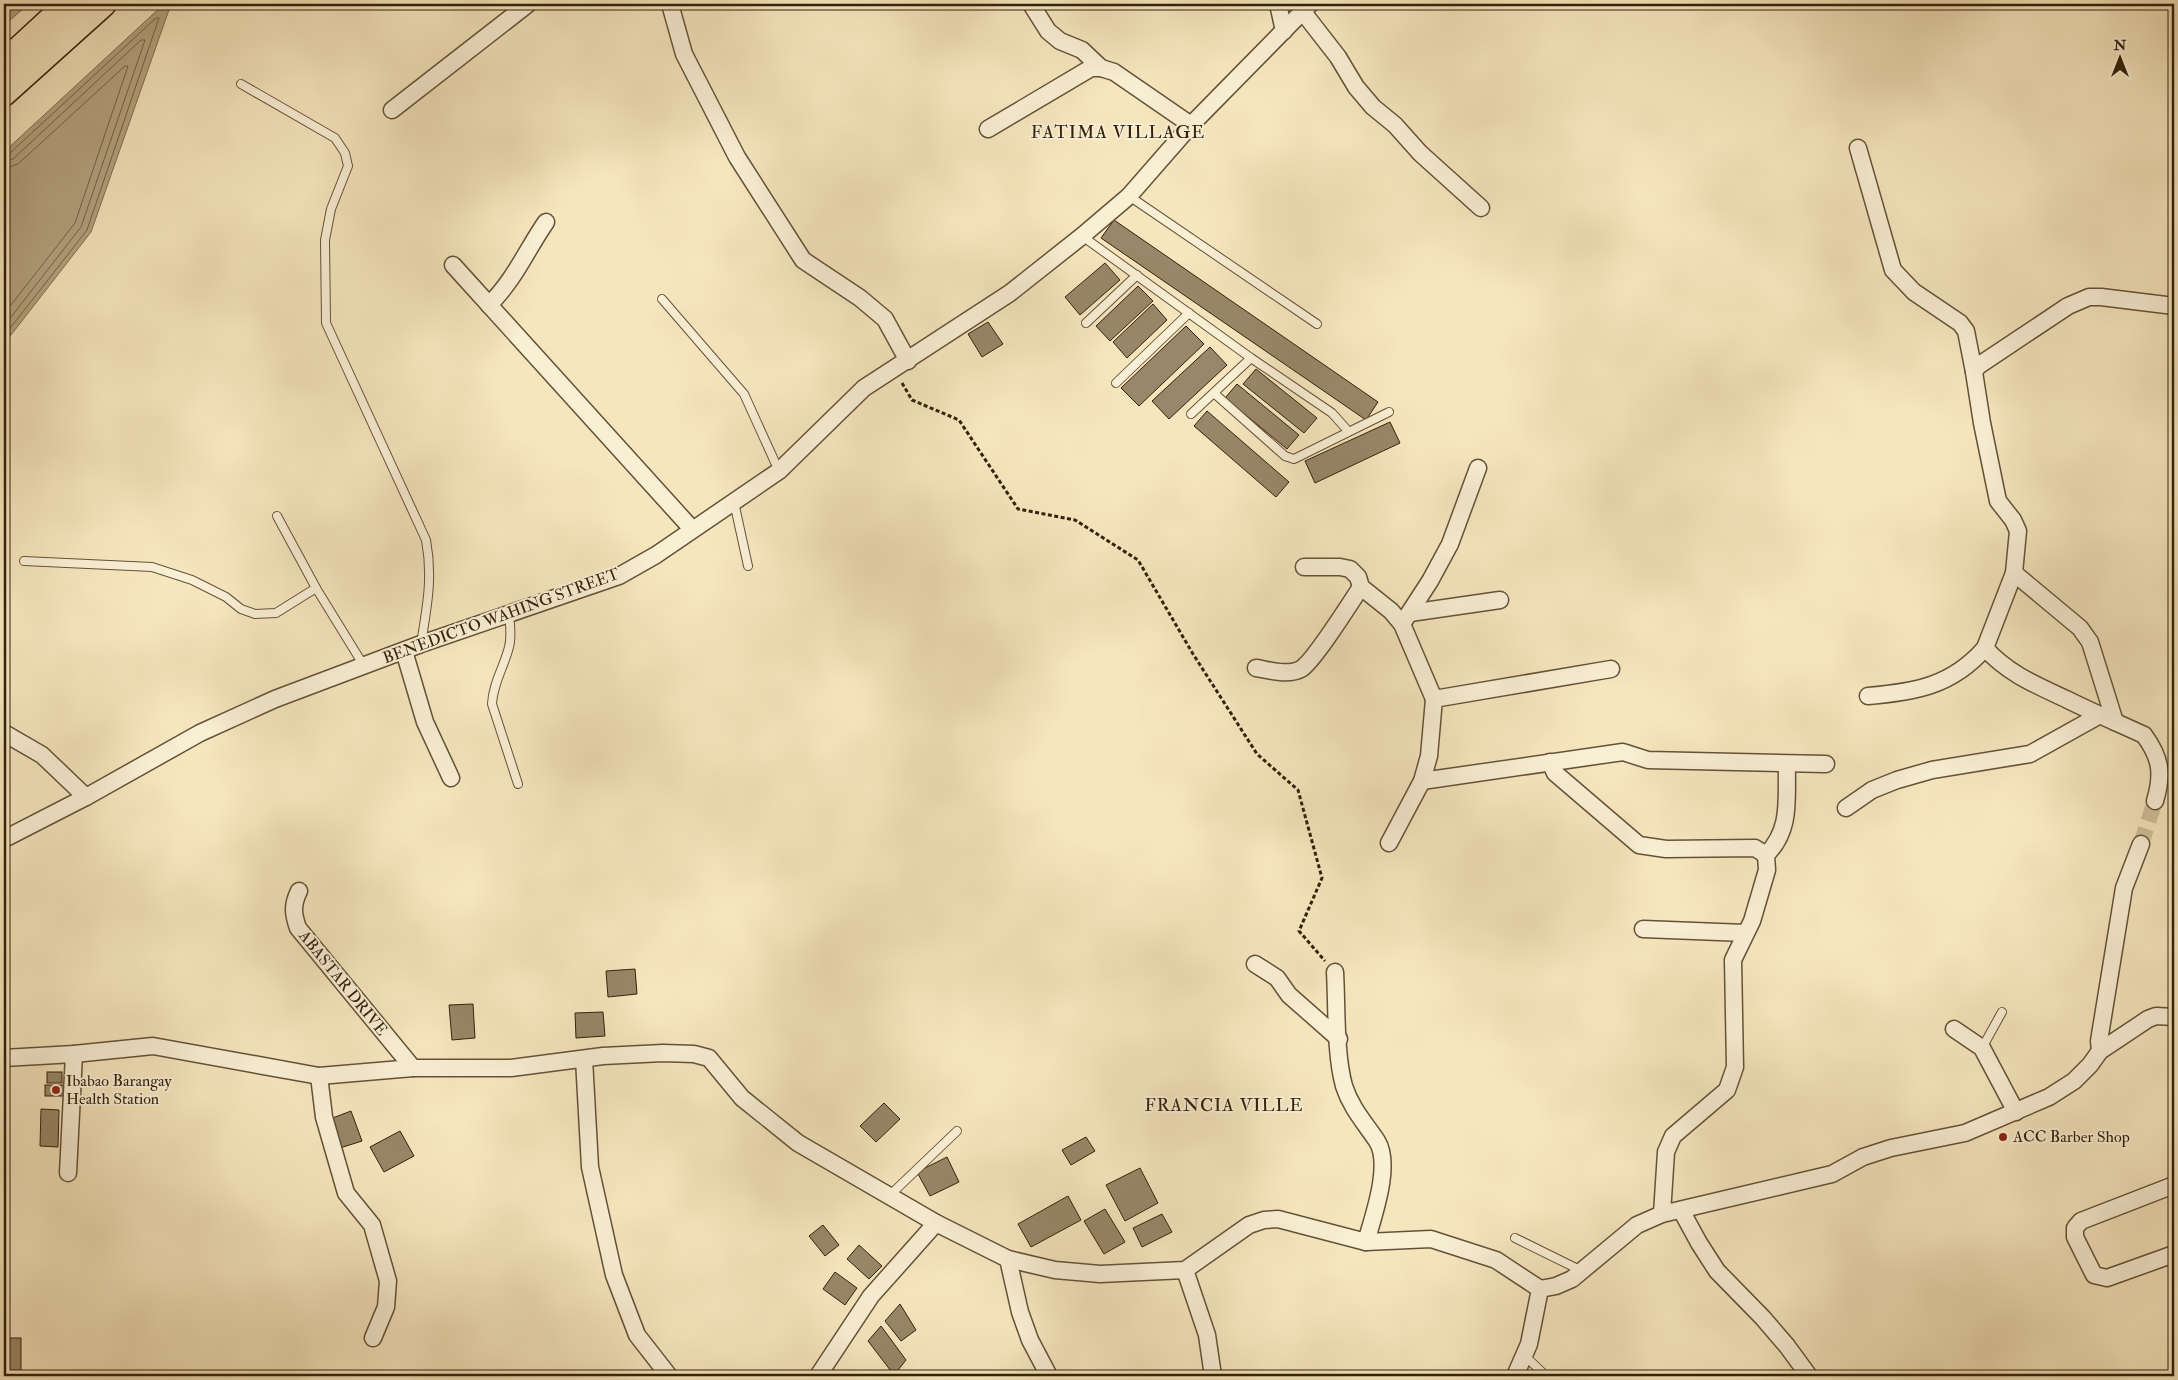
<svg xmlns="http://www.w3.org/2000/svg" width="2178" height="1380" viewBox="0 0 2178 1380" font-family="'IM FELL Double Pica',serif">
	<rect width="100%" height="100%" fill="#f6e6be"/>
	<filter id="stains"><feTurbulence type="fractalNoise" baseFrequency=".004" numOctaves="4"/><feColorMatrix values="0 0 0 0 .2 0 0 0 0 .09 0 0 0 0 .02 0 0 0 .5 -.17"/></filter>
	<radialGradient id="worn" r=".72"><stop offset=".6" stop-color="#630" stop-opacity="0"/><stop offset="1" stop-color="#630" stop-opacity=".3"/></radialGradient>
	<g fill="#b4a381" stroke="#806f51">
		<path d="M 4,4 L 29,4 L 4,25 Z"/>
		<path d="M 164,4 L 171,4 L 91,232 L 4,344 L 4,152 Z"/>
	</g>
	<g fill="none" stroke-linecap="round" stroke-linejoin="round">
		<g stroke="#746246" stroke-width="1">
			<path d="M 4,155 L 9,154 L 156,18 L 159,18 L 87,230 L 4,336"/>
			<path d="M 4,162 L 13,159 L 141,40 L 145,40 L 81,227 L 4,326"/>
			<path d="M 4,169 L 18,164 L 125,66 L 128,66 L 75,223 L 4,314"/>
		</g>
	</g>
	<g fill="#988768" stroke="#33210a">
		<path d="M 1114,220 L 1378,402 L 1366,420 L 1101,238 Z"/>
		<path d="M 1105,263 L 1120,280 L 1080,315 L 1065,297 Z"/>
		<path d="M 1138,286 L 1153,301 L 1110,341 L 1096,326 Z"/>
		<path d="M 1153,304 L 1167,320 L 1127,358 L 1113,342 Z"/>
		<path d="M 988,322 L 1003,344 L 982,357 L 968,334 Z"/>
		<path d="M 1186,326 L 1204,344 L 1139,406 L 1121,388 Z"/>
		<path d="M 1210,347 L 1227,365 L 1169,419 L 1152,401 Z"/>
		<path d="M 1256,369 L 1317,418 L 1304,433 L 1243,384 Z"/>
		<path d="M 1237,384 L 1299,435 L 1287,449 L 1225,398 Z"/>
		<path d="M 1207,411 L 1289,482 L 1276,497 L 1194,426 Z"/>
		<path d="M 1390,422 L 1400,443 L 1315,483 L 1305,461 Z"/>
		<path d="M 635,969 L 637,994 L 608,997 L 606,971 Z"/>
		<path d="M 473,1004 L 475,1038 L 452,1040 L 449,1005 Z"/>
		<path d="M 603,1012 L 605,1036 L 576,1038 L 575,1013 Z"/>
		<rect x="47" y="1072" width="15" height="11"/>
		<rect x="45" y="1085" width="21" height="11"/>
		<path d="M 884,1103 L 900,1119 L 876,1142 L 860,1126 Z"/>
		<path d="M 41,1109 L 59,1110 L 58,1147 L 40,1146 Z"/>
		<path d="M 351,1111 L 362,1141 L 340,1148 L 330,1119 Z"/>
		<path d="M 400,1131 L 414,1156 L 384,1172 L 370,1147 Z"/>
		<path d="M 1086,1137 L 1095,1151 L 1071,1165 L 1062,1150 Z"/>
		<path d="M 947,1157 L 959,1182 L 930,1196 L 917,1172 Z"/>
		<path d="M 1140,1168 L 1158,1203 L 1125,1221 L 1106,1185 Z"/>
		<path d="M 1068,1196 L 1081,1220 L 1031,1247 L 1018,1224 Z"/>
		<path d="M 1105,1209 L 1125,1242 L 1104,1254 L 1084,1221 Z"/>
		<path d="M 1162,1214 L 1172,1232 L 1142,1247 L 1133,1228 Z"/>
		<path d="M 823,1225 L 839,1245 L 825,1256 L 809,1236 Z"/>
		<path d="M 859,1245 L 882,1266 L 869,1279 L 847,1259 Z"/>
		<path d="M 835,1272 L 857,1288 L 845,1305 L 823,1289 Z"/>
		<path d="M 900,1304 L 916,1330 L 901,1341 L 885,1321 Z"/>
		<path d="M 881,1326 L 906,1360 L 894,1375 L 868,1341 Z"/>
		<rect x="4" y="1338" width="17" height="38"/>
	</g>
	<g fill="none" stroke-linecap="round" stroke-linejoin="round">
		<path stroke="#cfbf9a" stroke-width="16" stroke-dasharray="16 8" stroke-linecap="butt" d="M 2141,844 L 2155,801"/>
		<g stroke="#645237" stroke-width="10">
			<g id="lane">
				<path d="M 241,84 L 335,138 L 345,153 L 348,166 L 331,209 L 325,240 L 326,323 L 426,540 C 433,578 427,606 421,644"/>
				<path d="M 1129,196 L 1317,324"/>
				<path d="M 1082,236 L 1251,358 L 1332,413 L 1348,431"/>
				<path d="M 662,299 L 744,394 L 779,471"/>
				<path d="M 1086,323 L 1137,275"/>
				<path d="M 1116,383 L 1189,313"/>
				<path d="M 1215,394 L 1285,456 L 1294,459 L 1389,412"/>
				<path d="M 1191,414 L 1251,358"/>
				<path d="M 734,502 L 748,566"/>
				<path d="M 277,516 L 316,588 L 364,666"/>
				<path d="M 24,561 L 152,567 L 192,580 L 226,597 L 241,609 L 255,614 L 276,613 L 316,588"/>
				<path d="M 509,614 C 510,625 512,636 509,647 C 504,667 493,683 492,704 L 518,784"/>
				<path d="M 1982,1048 L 2002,1012"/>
				<path d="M 889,1196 L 957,1131"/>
				<path d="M 1515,1238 L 1582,1271"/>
				<path d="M 1524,1355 L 1546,1376"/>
			</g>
		</g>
		<g stroke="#645237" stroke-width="19">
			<g id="street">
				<path d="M 670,4 L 684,54 L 737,157 L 803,260 L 860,298 L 885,319 L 908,361"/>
				<path d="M 1031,4 L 1048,31 L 1060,41 L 1082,50 L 1101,68"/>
				<path d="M 1278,4 L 1284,31"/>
				<path d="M 1303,12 L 1338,57 L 1356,87 L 1373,107 L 1395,125 L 1420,153 L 1481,208"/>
				<path d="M 392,110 L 528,4"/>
				<path d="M 988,129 L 1091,68 L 1101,68 L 1114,72 L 1191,125"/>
				<path d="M 1858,148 L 1893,270 L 1914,292 L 1960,323 L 1966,331 L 1974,372"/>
				<path d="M 453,265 L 692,529"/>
				<path d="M 489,305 C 515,279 526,251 546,222"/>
				<path d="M 1304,567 L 1340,567 L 1350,569 L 1358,577 L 1361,587 L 1391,611 L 1402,624 L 1434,699"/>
				<path d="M 2014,573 L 2080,628 L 2090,642 L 2115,722"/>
				<path d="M 1410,613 L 1500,600"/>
				<path d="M 1402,624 L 1430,581 L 1450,544 L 1478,468"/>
				<path d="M 1985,648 C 2007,673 2036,685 2066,699 C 2092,712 2118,723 2144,735 C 2161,758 2163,774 2155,801"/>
				<path d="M 404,651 L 425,722 L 451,778"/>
				<path d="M 1256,668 C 1269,670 1288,676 1301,669 C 1314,661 1351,602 1361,587"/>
				<path d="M 1868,696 C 1915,692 1952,686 1985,648 L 2014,573 L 2018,531 L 2013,520 L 1998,501 L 1982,423 L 1974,372 L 1978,366 L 2068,306 L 2089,297 L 2101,297 L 2174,306"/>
				<path d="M 4,733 L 42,755 L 86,797"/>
				<path d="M 1550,762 L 1555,773 L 1639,845 L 1666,849 L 1755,848 L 1766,855"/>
				<path d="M 1422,781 L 1623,752 L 1648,760 L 1826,764"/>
				<path d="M 1846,808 L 1872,790 L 1897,780 L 1932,770 L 2030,754 L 2100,715"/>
				<path d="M 4,839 L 86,797 L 200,733 L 275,699 L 421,644 L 619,576 L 656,555 L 779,471 L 864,388 L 1010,293 L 1082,236 L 1129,196 L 1191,125 L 1310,4"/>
				<path d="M 1389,843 L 1422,781 L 1429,756 L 1434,699 L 1611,669"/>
				<path d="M 299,891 C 292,905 293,914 298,928 L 413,1068"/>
				<path d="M 1643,929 L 1745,933"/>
				<path d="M 1255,964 L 1277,978 L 1289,995 L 1339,1039"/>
				<path d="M 1335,972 C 1337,1007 1335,1053 1344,1086 C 1351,1108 1365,1123 1377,1141 C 1392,1165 1373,1217 1366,1242"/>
				<path d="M 1954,1029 L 1982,1048 L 2016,1112"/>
				<path d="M 2100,1051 L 2099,1041 L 2124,888 L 2141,844"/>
				<path d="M 4,1058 L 74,1054 L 153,1046 L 319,1076 L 413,1068 L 511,1068 L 603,1056 L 663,1053 L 694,1054 L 709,1058 L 742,1098 L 798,1143 L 936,1223 L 1008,1259 L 1055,1270 L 1100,1274 L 1185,1270 L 1249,1225 L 1264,1220 L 1278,1219 L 1366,1242 L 1431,1239 L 1496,1260 L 1540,1289 L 1556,1286 L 1572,1279 L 1637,1225 L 1662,1214 L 1832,1174 L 1863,1157 L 1891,1148 L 1965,1133 L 2049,1097 L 2074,1081 L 2090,1065 L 2100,1051 L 2148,1019 L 2156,1016 L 2174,1017"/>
				<path d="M 584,1059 L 590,1167 L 614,1275 L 637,1335 L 669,1376"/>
				<path d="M 319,1076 L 324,1117 L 346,1193 L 372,1225 L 388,1281 L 386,1307 L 373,1338"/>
				<path d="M 68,1173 L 74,1054"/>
				<path d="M 2174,1185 L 2081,1221 L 2075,1228 L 2075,1237 L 2094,1275 L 2107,1278 L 2174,1254"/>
				<path d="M 1681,1210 L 1699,1243 L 1717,1271 L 1763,1318 L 1787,1346 L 1809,1376"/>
				<path d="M 1662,1214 L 1666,1152 L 1673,1136 L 1727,1090 L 1735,1067 L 1733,960 L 1752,921 L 1767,870 L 1766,855 C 1792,829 1786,799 1787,764"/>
				<path d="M 1008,1259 L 1020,1312 L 1030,1340 L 1049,1376"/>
				<path d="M 1185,1270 L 1207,1335 L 1213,1376"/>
				<path d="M 818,1376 L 871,1296 L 936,1223"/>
				<path d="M 1515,1376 L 1529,1344 L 1540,1289"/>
			</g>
		</g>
		<g stroke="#33210a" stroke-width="28">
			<g id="primary">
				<path d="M 4,63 L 68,4"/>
				<path d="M 4,93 L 103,4"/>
			</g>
		</g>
		<path stroke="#33210a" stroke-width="3" stroke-dasharray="4 2.5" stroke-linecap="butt" d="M 902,383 L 912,400 L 959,420 L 1018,509 L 1075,520 L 1138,560 L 1193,654 L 1257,754 L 1298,790 L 1322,878 L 1299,931 L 1325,961"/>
		<use href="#lane" stroke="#f9efd5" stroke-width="8"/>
		<use href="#street" stroke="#f9efd5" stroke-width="16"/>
		<use href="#primary" stroke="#f6e6be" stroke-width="25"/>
	</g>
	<g fill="#8f2418" stroke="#f9efd5" stroke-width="2">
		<circle cx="56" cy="1090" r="5"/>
		<circle cx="2003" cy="1137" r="5"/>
	</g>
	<g text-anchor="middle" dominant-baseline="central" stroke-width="4" stroke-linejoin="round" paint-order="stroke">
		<g font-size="16" fill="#33210a" stroke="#f9efd5">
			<text transform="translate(501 616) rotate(-20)">BENEDICTO WAHING STREET</text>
			<text transform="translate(343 983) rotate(51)">ABASTAR DRIVE</text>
		</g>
		<g font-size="16" fill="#33210a" stroke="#f9efd5" text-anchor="start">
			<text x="66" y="1081">Ibabao Barangay<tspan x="66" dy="18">Health Station</tspan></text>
			<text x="2013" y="1137">ACC Barber Shop</text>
		</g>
		<g font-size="18" letter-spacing="1" fill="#33210a" stroke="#f9efd5">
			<text x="1118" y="132">FATIMA VILLAGE</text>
			<text x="1224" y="1105">FRANCIA VILLE</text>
		</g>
	</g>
	<rect width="2178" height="1380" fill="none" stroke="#f6e6be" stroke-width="20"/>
	<rect x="5" y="5" width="2168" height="1370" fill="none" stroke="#33210a" stroke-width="2.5"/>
	<rect x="10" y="10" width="2158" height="1360" fill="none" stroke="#33210a"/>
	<g transform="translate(2120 58)" stroke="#f9efd5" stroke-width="4" paint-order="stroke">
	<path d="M0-4L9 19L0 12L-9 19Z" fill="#33210a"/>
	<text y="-8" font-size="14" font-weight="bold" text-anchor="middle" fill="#33210a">N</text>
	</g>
	<rect width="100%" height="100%" filter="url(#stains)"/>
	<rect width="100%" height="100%" fill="url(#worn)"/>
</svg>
